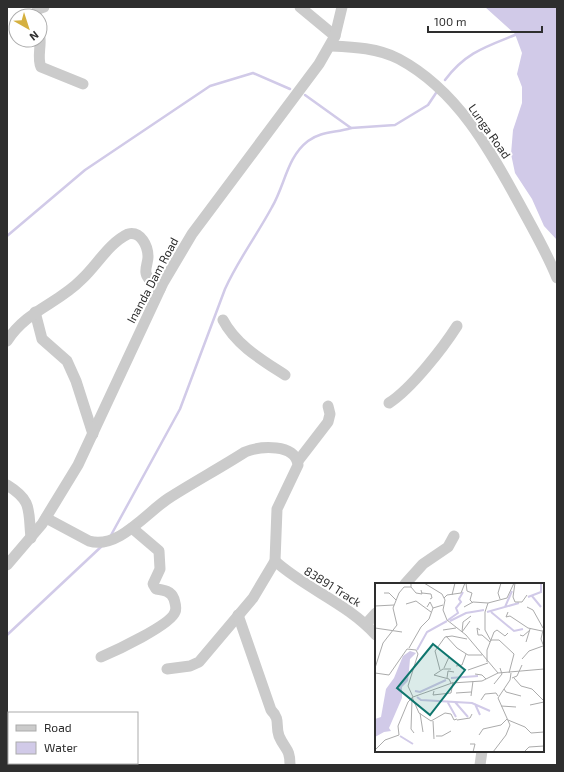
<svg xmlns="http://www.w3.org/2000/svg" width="564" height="772" viewBox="0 0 564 772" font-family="'Exo 2',sans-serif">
	<rect width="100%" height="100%" fill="#fff"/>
	<path fill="#d1cae8" d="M 485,7 L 557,7 L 557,240 L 544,226 L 532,199 L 515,173 L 511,154 L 513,130 L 522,103 L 522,87 L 517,74 L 522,53 L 515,34 Z"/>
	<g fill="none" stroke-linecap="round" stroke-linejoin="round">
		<g stroke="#d1cae8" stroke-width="2.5">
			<path d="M 445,80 C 465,53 485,47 515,35"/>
			<path d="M 305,95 L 351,128 L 395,125 L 428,105 L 436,93"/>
			<path d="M 7,236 L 85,170 L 210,86 L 253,73 L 290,89"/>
			<path d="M 110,537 L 180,409 L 225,289 C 238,260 257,235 272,207 C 285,185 287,157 308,141 C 321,131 336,133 351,128"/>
			<path d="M 7,635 L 103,545"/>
		</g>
		<g stroke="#cbcbcb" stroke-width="11">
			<path d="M 300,7 L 335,36"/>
			<path d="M 34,16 L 38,9 L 44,7"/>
			<path d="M 40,38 C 41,47 37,59 41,67 L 83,84"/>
			<path d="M 331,46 C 354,47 378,48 399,59 C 457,90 490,150 520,205 C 533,229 547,253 557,278"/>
			<path d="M 35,312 L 42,339 L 67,361 L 76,381 L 93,434"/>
			<path d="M 223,320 C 236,345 262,360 285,375"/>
			<path d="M 7,341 C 27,310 58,304 82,279 C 97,265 109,243 128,234 C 141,231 148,246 148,257 C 148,262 145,268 146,273 C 147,279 155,285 160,289"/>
			<path d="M 389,403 C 411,389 443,348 457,326"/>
			<path d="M 298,461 L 328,422 L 330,414 L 328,406"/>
			<path d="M 7,485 C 33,501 28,510 31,538"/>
			<path d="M 46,518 L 89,541 C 118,550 147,512 169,498 C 194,482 220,468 245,452 C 260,446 296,443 298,465 L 277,509 L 275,561 L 253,598 L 199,662 L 190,666 L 167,669"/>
			<path d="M 275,561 C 306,589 347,603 376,635"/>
			<path d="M 7,565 L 42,524 L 78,465 L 163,283 L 192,234 L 319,64 L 335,36 L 342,7"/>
			<path d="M 405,584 L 423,564 L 448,547 L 454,536"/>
			<path d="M 238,615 L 271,710 C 281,720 275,725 279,736 C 285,750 290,748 290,765"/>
			<path d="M 366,624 L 376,613"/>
			<path d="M 101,657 C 115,651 171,625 175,612 C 177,608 175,603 174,599 C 171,591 164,590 156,589 L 153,584 L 160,569 L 159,551 L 132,528"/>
			<path d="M 117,765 L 119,763"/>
			<path d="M 480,765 L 482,751"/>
		</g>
	</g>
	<g text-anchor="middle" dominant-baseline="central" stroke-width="4" stroke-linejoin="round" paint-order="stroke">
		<g font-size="12" fill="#2e2e2e" stroke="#fff">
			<text transform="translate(490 131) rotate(55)">Lunga Road</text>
			<text transform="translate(152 280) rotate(-62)">Inanda Dam Road</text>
			<text transform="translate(333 586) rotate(32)">83891 Track</text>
		</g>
	</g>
	<g transform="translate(375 583)">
		<rect width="169" height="169" fill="#fff"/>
		<path d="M 35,68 L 41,70 L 35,76 L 33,98 L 27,104 L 27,115 L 14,145 L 16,148 L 9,149 L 0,154 L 0,136 L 6,134 L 11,106 L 19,95 L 28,73 Z" fill="#d1cae8"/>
		<path fill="none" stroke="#d1cae8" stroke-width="2" d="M 157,13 L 166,24M 153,14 L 166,9 L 166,0M 130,24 L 137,8M 112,29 L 144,20M 116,29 L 139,48 L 148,46M 73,37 L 83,30 L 81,25 L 86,19 L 84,16 L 88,9M 75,38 L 91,30 L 109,27M 42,67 L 52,49 L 72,38M 76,95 L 103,93M 40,108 L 45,109 L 71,97M 42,114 L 46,117 L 97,120 L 115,128M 72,118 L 81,134M 80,119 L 93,134M 100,121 L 105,132M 25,153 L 38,161"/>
		<path fill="none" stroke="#ababab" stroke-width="1" d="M 49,0 L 67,11 L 70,17 L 68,27 L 72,37 L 91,52 L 123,90M 91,0 L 92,8 L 97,10 L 95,17 L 98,20M 140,0 L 138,14 L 140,19 L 147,19 L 152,12M 36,4 L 41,10 L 47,11 L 46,7M 9,10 L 14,10 L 21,17M 47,10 L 56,11 L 57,15 L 55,16M 77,12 L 80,0M 69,15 L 72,12 L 86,10 L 90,0M 125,16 L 123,10 L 126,0M 113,20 L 110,29 L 110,47 L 116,58M 31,21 L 41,18 L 56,29M 0,23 L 19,22M 52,24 L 55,19 L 58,25M 89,24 L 98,19 L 113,20 L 132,15 L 139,0M 152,24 L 158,27 L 168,45M 133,29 L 131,34 L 135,33 L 153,45 L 167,48M 0,45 L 27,49M 68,47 L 81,45M 105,47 L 102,45 L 103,52 L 107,52 L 115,59M 168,47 L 166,56 L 169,64M 87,49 L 88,39 L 96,33M 87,49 L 95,38M 145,52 L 148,53 L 155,47M 71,53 L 82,65 L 93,72 L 107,72M 116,57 L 124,57 L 139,71 L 134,90M 151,59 L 155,46M 34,65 L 46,44 L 54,36 L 58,25 L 68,22M 147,76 L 154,68 L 168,63M 112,79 L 112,67 L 119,49 L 122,47 L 130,53 L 133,50M 81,83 L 87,82 L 91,71M 0,85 L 8,60 L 22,42 L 18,25 L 24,10 L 29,4 L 36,4 L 36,0M 69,85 L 74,74M 65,87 L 60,68 L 70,54 L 77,53 L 92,56M 93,87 L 113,80M 0,90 L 14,92 L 32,66 L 41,67 L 43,71 L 33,103 L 38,114M 100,91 L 107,92 L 111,96M 72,95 L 73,88 L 79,89M 137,95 L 142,93 L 147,82M 139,95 L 146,103 L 157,106 L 169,118M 76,100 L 74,96 L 59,92 L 68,86 L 76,86M 119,101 L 127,91 L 125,85M 129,106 L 131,109 L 146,113M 59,108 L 58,112 L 76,110 L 78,99M 81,110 L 96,109M 96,113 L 98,98M 37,114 L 44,130 L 56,138 L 70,130 L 76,131 L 79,137 L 82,136M 37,117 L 36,146 L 39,150M 106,117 L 110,111 L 121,110 L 123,113M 155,122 L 169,119M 126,123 L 141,124M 45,130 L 48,149M 82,137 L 95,135 L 97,131M 133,137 L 150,144 L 156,150 L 169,149M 58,138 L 59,156M 104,152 L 108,146 L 126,142 L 132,136M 61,153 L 67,153 L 76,148M 95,161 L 100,161 L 98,169M 0,167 L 10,157 L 24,152 L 23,143 L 33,119 L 38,114 L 77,100 L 107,98 L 123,90 L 169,86M 118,169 L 131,152 L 135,142 L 123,115 L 135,97 L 136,90M 149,169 L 154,164 L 169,163"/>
		<path fill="#0f766e" fill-opacity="0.15" stroke="#0f766e" stroke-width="2" d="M 58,61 L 90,87 L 55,132 L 22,105 Z"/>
		<rect width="169" height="169" fill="none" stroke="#2e2e2e" stroke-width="2"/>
	</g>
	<rect width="564" height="772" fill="none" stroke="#2e2e2e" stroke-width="16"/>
	<rect x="8" y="712" width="130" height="52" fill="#ffffff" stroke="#ababab"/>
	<rect x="16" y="725" width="20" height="6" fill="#cbcbcb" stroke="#ababab"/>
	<text x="44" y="732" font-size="12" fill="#2e2e2e">Road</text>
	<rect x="16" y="742" width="20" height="12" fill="#d1cae8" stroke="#ababab"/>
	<text x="44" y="752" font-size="12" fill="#2e2e2e">Water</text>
	<g transform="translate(28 28) rotate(141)"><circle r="19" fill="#ffffff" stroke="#ababab"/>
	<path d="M0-3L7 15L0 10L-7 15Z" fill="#d5b03f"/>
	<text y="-6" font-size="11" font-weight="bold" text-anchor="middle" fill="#2e2e2e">N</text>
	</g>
	<path d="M428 26v6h114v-6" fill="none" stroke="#2e2e2e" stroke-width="2"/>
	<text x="434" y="26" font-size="12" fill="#2e2e2e" stroke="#ffffff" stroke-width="3" paint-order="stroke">100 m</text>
</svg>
